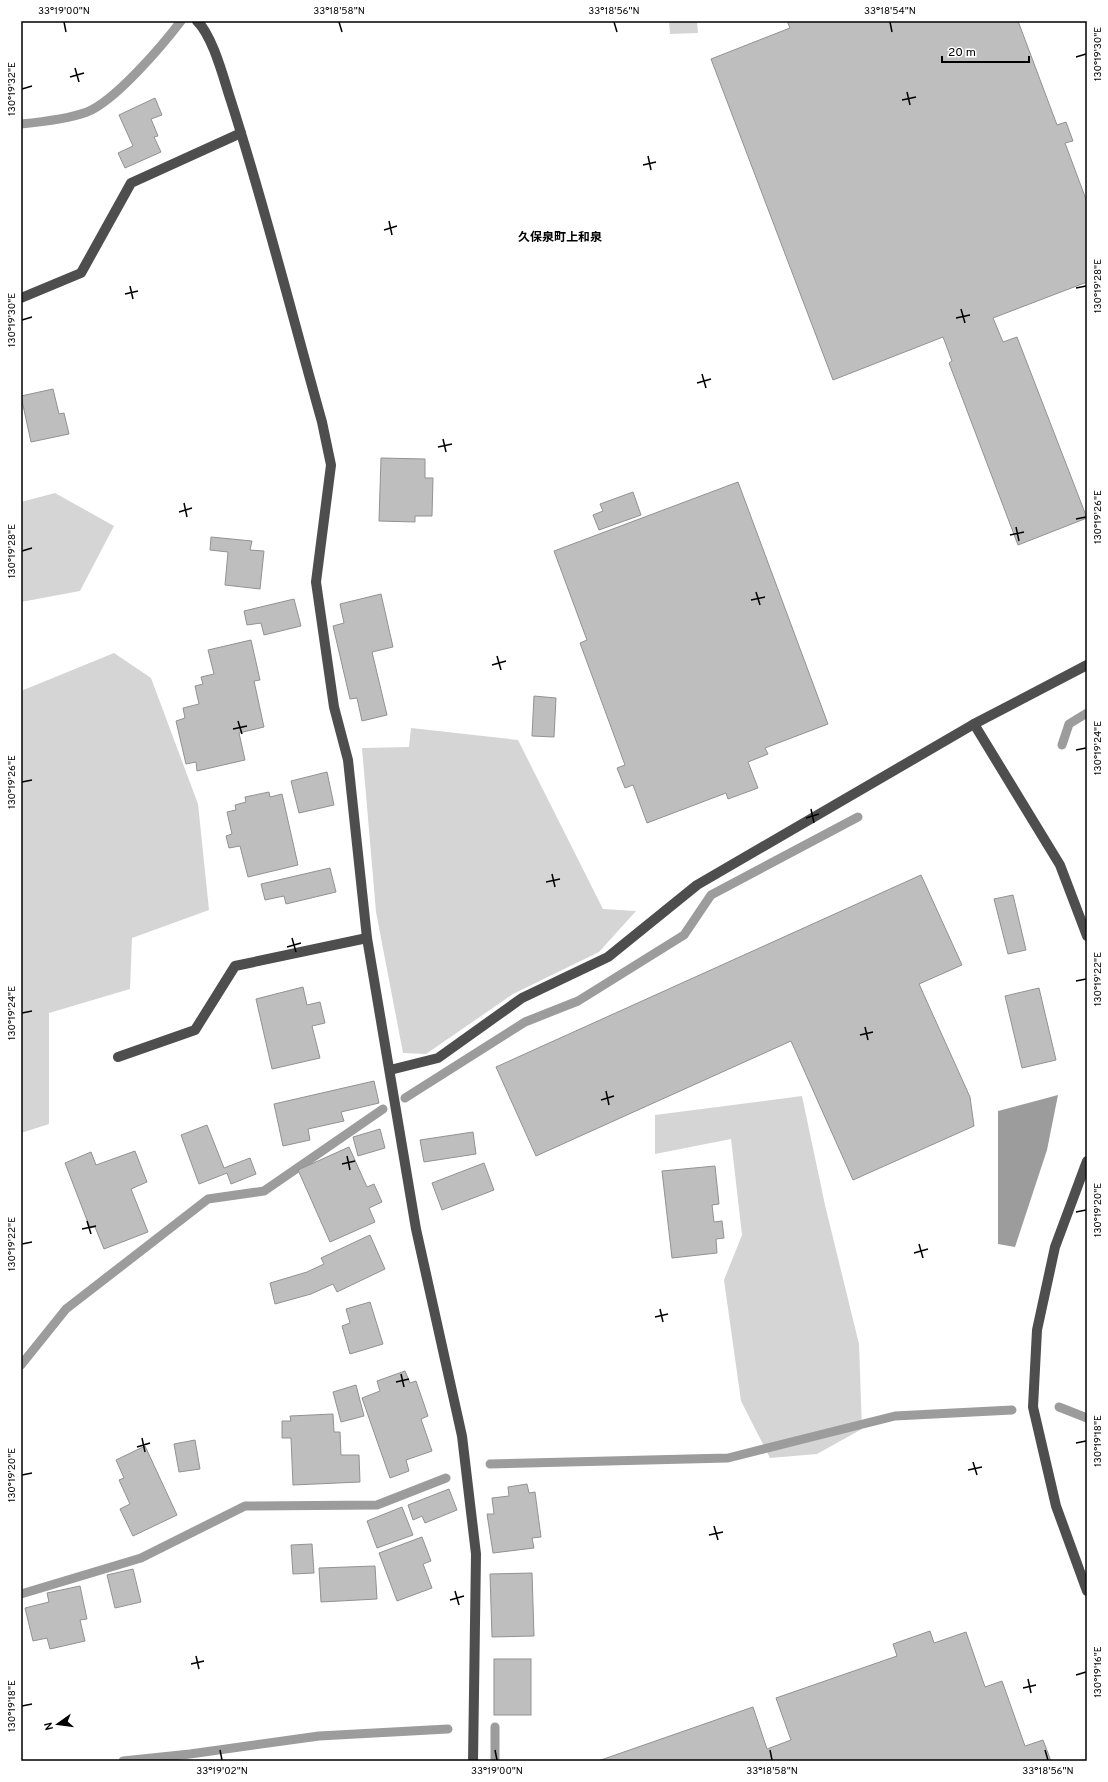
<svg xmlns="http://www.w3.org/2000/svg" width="1108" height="1782" viewBox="0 0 1108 1782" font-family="Overpass,'Noto Sans JP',sans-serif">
	<rect width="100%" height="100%" fill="#fff"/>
	<g fill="#d5d5d5">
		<path d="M 669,21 L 697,21 L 698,33 L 670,34 Z"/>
		<path d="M 55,493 L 114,526 L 80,591 L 21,602 L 21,502 Z"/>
		<path d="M 114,653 L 151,678 L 198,804 L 209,910 L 132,938 L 130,989 L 49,1013 L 49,1124 L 21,1133 L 21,691 Z"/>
		<path d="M 411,728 L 518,740 L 603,909 L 636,911 L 599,952 L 513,994 L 426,1054 L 403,1053 L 376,912 L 362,748 L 409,747 Z"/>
		<path d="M 802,1096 L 825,1205 L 859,1344 L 862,1429 L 817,1454 L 770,1458 L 741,1401 L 724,1280 L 742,1235 L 731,1139 L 655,1154 L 655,1115 Z"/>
	</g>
	<path fill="#9c9c9c" d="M 1058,1095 L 1047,1150 L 1015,1247 L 998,1244 L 998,1111 Z"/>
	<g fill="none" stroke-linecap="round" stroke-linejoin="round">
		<g stroke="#9c9c9c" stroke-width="9">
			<path d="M 21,124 C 42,122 68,119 87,112 C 115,101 162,46 181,21"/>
			<path d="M 1062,745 L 1069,724 L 1087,713"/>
			<path d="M 405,1098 L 525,1022 L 578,1001 L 684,935 L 711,895 L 858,817"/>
			<path d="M 21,1365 L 66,1309 L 208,1199 L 264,1191 L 383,1109"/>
			<path d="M 1059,1407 L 1087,1418"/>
			<path d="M 490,1464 L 728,1458 L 895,1416 L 1012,1410"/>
			<path d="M 21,1594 L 141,1558 L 245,1506 L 377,1505 L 446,1478"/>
			<path d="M 123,1761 L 190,1754 L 319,1736 L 448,1729"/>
			<path d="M 495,1761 L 495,1727"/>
		</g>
	</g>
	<g fill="#bebebe" stroke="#929292">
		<path d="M 787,21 L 1018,21 L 1057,125 L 1066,122 L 1073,141 L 1065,143 L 1087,202 L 1087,282 L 993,318 L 1003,342 L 1017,337 L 1087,518 L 1018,545 L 949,363 L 952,361 L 943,337 L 833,380 L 711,59 L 790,28 Z"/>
		<path d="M 155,98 L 162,115 L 151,119 L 158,136 L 154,137 L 161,152 L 125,168 L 118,153 L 133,146 L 119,115 Z"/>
		<path d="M 53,389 L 59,414 L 64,413 L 69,434 L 31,442 L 21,396 Z"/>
		<path d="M 381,458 L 425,459 L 425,478 L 433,478 L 432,516 L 415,516 L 415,522 L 379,521 Z"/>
		<path d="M 738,482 L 828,724 L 765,748 L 768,754 L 748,762 L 758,788 L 728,799 L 726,793 L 647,823 L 633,785 L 625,788 L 617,768 L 625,765 L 580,643 L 587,640 L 554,551 Z"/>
		<path d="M 633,492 L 641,515 L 599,530 L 593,515 L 603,511 L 600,504 Z"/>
		<path d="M 211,537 L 252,541 L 250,550 L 264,551 L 260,589 L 225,585 L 228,552 L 210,550 Z"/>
		<path d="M 381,594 L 393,647 L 372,652 L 387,715 L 362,721 L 357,698 L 350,699 L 333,626 L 344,623 L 340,604 Z"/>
		<path d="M 294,599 L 301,626 L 264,635 L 261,623 L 247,625 L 244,611 Z"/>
		<path d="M 251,640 L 260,680 L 254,681 L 264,727 L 239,733 L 245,760 L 197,771 L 196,762 L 186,764 L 176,721 L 185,718 L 183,708 L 199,704 L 195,686 L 203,684 L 201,677 L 214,674 L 208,650 Z"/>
		<path d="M 534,696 L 556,698 L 554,737 L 532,736 Z"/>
		<path d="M 327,772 L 334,805 L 299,813 L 291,781 Z"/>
		<path d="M 269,792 L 270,797 L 282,794 L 298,865 L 248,877 L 240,846 L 229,848 L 226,836 L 232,834 L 227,812 L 236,810 L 235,805 L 246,802 L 245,797 Z"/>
		<path d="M 330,868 L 336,892 L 286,904 L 284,896 L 265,900 L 261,884 Z"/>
		<path d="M 921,875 L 962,965 L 919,984 L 970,1097 L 974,1126 L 853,1180 L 791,1041 L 536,1156 L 496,1067 Z"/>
		<path d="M 1013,895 L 1026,950 L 1008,954 L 994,899 Z"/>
		<path d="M 303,987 L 307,1005 L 320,1002 L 325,1023 L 312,1026 L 320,1058 L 272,1069 L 256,999 Z"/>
		<path d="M 1039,988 L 1056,1060 L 1022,1068 L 1005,996 Z"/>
		<path d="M 374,1081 L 379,1103 L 341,1112 L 344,1121 L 308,1129 L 310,1140 L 283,1146 L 274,1104 Z"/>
		<path d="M 207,1125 L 224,1168 L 250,1158 L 256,1174 L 231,1184 L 227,1173 L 199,1184 L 181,1135 Z"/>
		<path d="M 380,1129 L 385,1148 L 358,1156 L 353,1137 Z"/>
		<path d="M 473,1132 L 476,1154 L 424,1162 L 420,1140 Z"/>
		<path d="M 349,1147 L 367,1187 L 374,1184 L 382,1202 L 369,1208 L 375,1222 L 330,1242 L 298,1170 Z"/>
		<path d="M 135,1151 L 147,1182 L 131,1189 L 148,1232 L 104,1249 L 95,1227 L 90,1228 L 65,1163 L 91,1152 L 96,1165 Z"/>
		<path d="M 484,1163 L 494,1190 L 442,1210 L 432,1183 Z"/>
		<path d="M 715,1166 L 719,1204 L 712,1205 L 714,1222 L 722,1221 L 724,1238 L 716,1239 L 717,1253 L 672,1258 L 662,1171 Z"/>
		<path d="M 370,1235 L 385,1269 L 337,1292 L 333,1284 L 311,1294 L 275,1304 L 270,1283 L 307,1272 L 324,1264 L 321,1258 Z"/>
		<path d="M 370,1302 L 383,1344 L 350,1354 L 342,1326 L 350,1323 L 346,1309 Z"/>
		<path d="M 405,1371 L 410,1383 L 416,1381 L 428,1416 L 421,1419 L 432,1451 L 406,1460 L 409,1471 L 390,1478 L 362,1398 L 380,1391 L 377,1381 Z"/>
		<path d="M 356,1385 L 364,1416 L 341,1422 L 333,1392 Z"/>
		<path d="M 333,1414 L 334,1432 L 340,1432 L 341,1455 L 359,1455 L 360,1482 L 293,1485 L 291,1438 L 282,1438 L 282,1421 L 291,1421 L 290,1416 Z"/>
		<path d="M 195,1440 L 200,1469 L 179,1472 L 174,1444 Z"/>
		<path d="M 145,1446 L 177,1515 L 133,1536 L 120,1509 L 130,1504 L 119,1480 L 124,1478 L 116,1460 Z"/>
		<path d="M 527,1484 L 529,1493 L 535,1492 L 541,1537 L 532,1538 L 534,1548 L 493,1553 L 487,1514 L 494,1514 L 492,1498 L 509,1496 L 508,1487 Z"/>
		<path d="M 449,1489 L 457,1510 L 425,1523 L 422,1516 L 413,1520 L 408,1505 Z"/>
		<path d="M 402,1507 L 413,1535 L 377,1548 L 367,1521 Z"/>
		<path d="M 422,1537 L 431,1561 L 423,1564 L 432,1588 L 397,1601 L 379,1553 Z"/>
		<path d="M 312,1544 L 314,1573 L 293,1574 L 291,1545 Z"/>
		<path d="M 375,1566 L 377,1599 L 321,1602 L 319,1568 Z"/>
		<path d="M 133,1569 L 141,1602 L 115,1608 L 107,1575 Z"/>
		<path d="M 532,1573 L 534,1636 L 492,1637 L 490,1574 Z"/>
		<path d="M 80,1586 L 87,1619 L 80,1620 L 85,1641 L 50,1649 L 47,1638 L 33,1641 L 25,1608 L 49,1602 L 47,1593 Z"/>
		<path d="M 930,1631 L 934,1643 L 966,1632 L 985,1687 L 1002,1681 L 1025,1746 L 1043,1740 L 1051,1761 L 598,1761 L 753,1707 L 767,1749 L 791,1740 L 776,1698 L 897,1656 L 893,1644 Z"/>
		<rect x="494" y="1659" width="37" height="56"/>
	</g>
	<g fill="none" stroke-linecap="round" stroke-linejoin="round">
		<g stroke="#4e4e4e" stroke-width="10">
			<path d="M 197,21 C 213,36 224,80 231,101 C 265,207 292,315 322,422 L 331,465 L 316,582 L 334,707 L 348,760 L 367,938 L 416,1229 L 462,1436 L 476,1554 L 473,1761"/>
			<path d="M 21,298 L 81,273 L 131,183 L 241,133"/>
			<path d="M 974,724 L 1060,865 L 1087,936"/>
			<path d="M 118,1057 L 195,1030 L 235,966 L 367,938"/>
			<path d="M 390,1070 L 438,1058 L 522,998 L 608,957 L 697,885 L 974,724 L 1087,665"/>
			<path d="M 1087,1161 L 1055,1247 L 1037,1330 L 1033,1407 L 1056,1506 L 1087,1591"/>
		</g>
	</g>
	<path fill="none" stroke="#000" stroke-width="1.5" d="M 64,22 L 66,32M 339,22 L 342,32M 614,22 L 617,32M 890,22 L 892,32M 1076,57 L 1086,54M 75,68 L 79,82M 70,77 L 84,73M 22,89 L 32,86M 907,92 L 910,105M 902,100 L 916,97M 648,156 L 651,170M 643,165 L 656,162M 389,221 L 392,235M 384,230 L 397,226M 130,286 L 133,299M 1076,288 L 1086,286M 125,294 L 138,291M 961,309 L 965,323M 956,318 L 970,315M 22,320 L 32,317M 702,374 L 706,388M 697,383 L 711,379M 443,439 L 446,452M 438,447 L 452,444M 184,503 L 187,517M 179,512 L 192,508M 1076,519 L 1086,517M 1016,527 L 1019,541M 1010,535 L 1024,532M 22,551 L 32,548M 756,592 L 760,605M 751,600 L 765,597M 497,656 L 501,670M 492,665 L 506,661M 238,721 L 242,734M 233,729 L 247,726M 1076,750 L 1086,748M 22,782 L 32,780M 811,809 L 814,823M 806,818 L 819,814M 552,874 L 555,887M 546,882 L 560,879M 292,938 L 296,952M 287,947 L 301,943M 1076,981 L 1086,979M 22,1013 L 32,1011M 865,1027 L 868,1040M 860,1035 L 873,1032M 606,1091 L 609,1105M 601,1100 L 614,1096M 347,1156 L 350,1170M 342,1164 L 355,1161M 1076,1212 L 1086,1210M 87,1221 L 91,1234M 82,1229 L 96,1226M 22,1244 L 32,1242M 919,1244 L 923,1258M 914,1253 L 928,1249M 660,1309 L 663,1322M 655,1317 L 668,1314M 401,1374 L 404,1387M 396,1382 L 409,1379M 142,1438 L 145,1452M 1076,1443 L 1086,1441M 137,1447 L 150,1443M 973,1462 L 977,1475M 968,1470 L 982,1467M 22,1475 L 32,1473M 714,1526 L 718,1540M 709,1535 L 723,1532M 455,1591 L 459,1605M 450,1600 L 464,1596M 196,1656 L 199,1669M 191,1664 L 204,1661M 1076,1675 L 1086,1672M 1028,1679 L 1031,1693M 1023,1688 L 1036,1685M 22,1706 L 32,1704M 220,1750 L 222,1760M 495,1750 L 497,1760M 770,1750 L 772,1760M 1045,1750 L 1048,1760"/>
	<g text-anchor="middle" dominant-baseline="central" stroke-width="3" stroke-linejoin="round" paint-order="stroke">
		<g font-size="12" font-weight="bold" fill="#000" stroke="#fff">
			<text x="560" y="238">久保泉町上和泉</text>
		</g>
	</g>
	<rect width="1108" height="1782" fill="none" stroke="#ffffff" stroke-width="44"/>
	<g transform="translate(58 1724) rotate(256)" stroke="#ffffff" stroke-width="3" paint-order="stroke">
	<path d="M0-3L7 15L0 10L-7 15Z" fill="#000000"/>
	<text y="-6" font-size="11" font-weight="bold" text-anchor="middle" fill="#000000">N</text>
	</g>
	<path d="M942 56v6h87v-6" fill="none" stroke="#000000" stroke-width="2"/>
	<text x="948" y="56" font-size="12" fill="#000000" stroke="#ffffff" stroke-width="3" paint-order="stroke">20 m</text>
	<rect x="22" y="22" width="1064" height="1738" fill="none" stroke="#000" stroke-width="1.5"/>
	<g font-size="10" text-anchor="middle" fill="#000">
		<text x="64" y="14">33°19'00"N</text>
		<text x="339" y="14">33°18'58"N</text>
		<text x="614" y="14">33°18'56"N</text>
		<text x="890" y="14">33°18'54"N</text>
		<text transform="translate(1097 54) rotate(-90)" y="4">130°19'30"E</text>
		<text transform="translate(11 89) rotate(-90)" y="4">130°19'32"E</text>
		<text transform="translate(1097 286) rotate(-90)" y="4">130°19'28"E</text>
		<text transform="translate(11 320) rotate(-90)" y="4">130°19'30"E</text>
		<text transform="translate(1097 517) rotate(-90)" y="4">130°19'26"E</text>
		<text transform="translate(11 551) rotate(-90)" y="4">130°19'28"E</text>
		<text transform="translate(1097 748) rotate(-90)" y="4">130°19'24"E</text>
		<text transform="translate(11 782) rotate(-90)" y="4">130°19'26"E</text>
		<text transform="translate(1097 979) rotate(-90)" y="4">130°19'22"E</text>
		<text transform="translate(11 1013) rotate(-90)" y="4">130°19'24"E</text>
		<text transform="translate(1097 1210) rotate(-90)" y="4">130°19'20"E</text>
		<text transform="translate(11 1244) rotate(-90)" y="4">130°19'22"E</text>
		<text transform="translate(1097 1441) rotate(-90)" y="4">130°19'18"E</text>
		<text transform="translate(11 1475) rotate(-90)" y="4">130°19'20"E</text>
		<text transform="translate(1097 1672) rotate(-90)" y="4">130°19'16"E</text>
		<text transform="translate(11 1706) rotate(-90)" y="4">130°19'18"E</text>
		<text x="222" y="1774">33°19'02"N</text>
		<text x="497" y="1774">33°19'00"N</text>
		<text x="772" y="1774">33°18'58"N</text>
		<text x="1048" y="1774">33°18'56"N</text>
	</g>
</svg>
